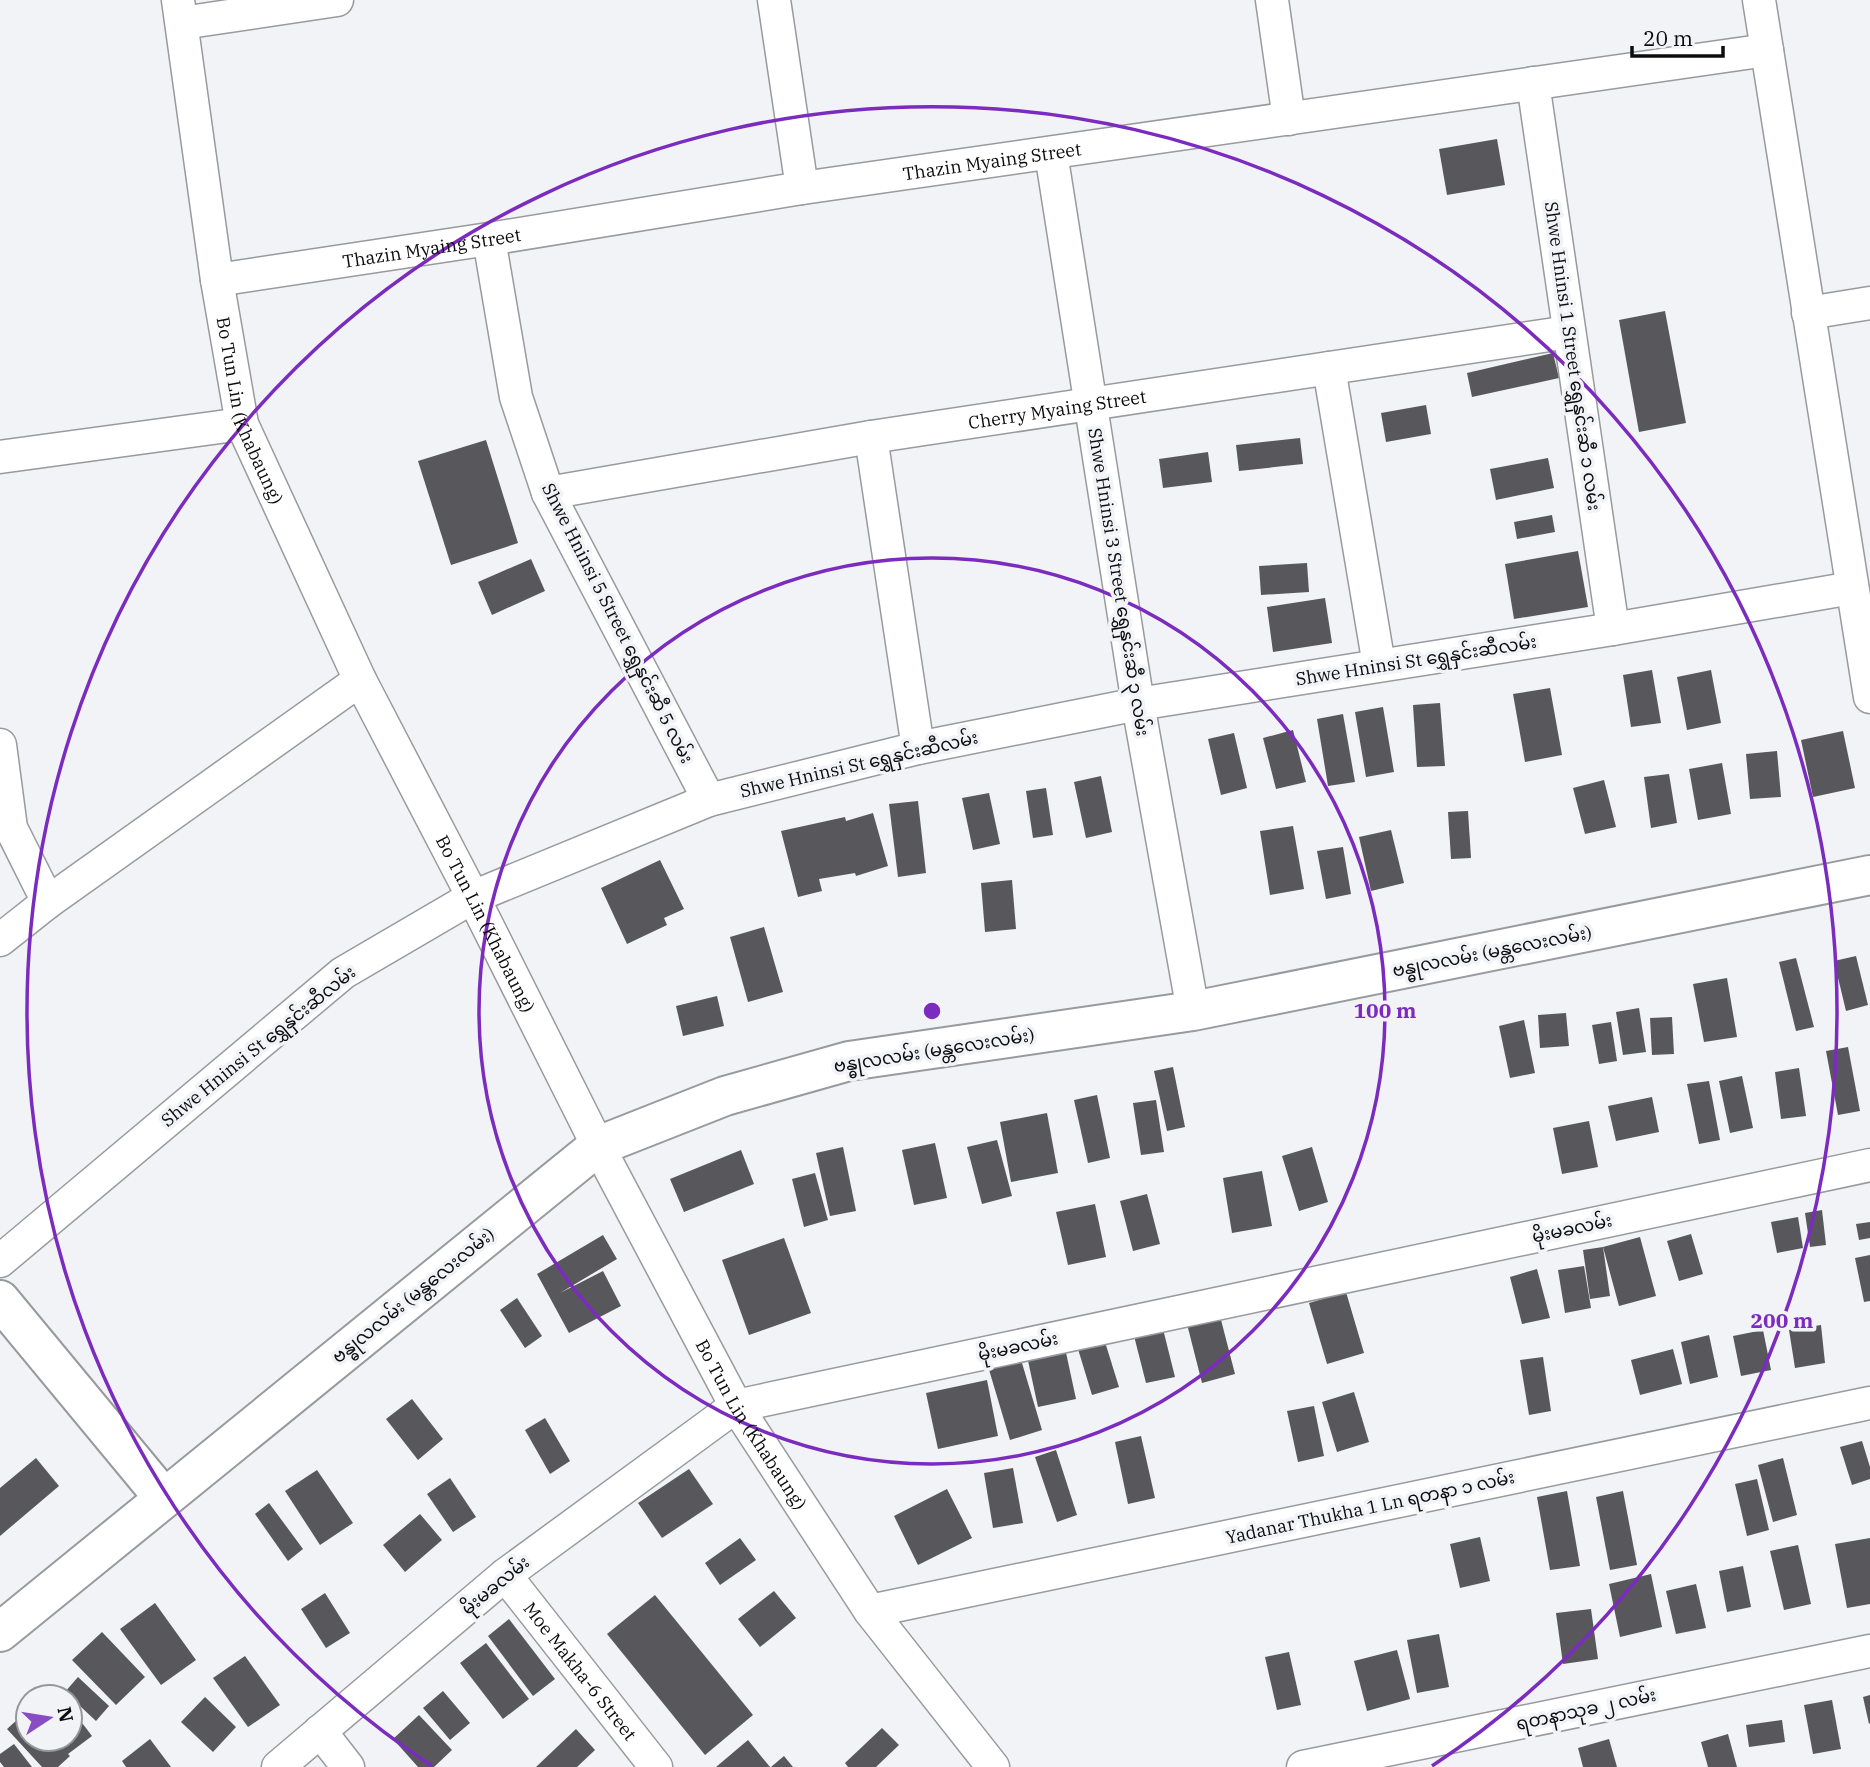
<svg xmlns="http://www.w3.org/2000/svg" width="1870" height="1767" viewBox="0 0 1870 1767" font-family="'IBM Plex Serif','Noto Sans Myanmar',serif">
	<rect width="100%" height="100%" fill="#f2f3f7"/>
	<g fill="#58585c">
		<path d="M 1497,139 L 1505,185 L 1447,195 L 1439,149 Z"/>
		<path d="M 1665,311 L 1686,423 L 1639,432 L 1619,320 Z"/>
		<path d="M 1553,353 L 1559,378 L 1472,397 L 1467,373 Z"/>
		<path d="M 1426,405 L 1431,434 L 1386,442 L 1381,413 Z"/>
		<path d="M 1300,438 L 1303,464 L 1239,471 L 1236,445 Z"/>
		<path d="M 486,440 L 518,543 L 451,565 L 418,461 Z"/>
		<path d="M 1208,452 L 1212,482 L 1163,488 L 1159,459 Z"/>
		<path d="M 1548,458 L 1554,488 L 1496,500 L 1490,469 Z"/>
		<path d="M 1552,515 L 1555,532 L 1517,539 L 1514,522 Z"/>
		<path d="M 1578,551 L 1588,607 L 1514,619 L 1505,564 Z"/>
		<path d="M 531,559 L 545,591 L 492,615 L 478,582 Z"/>
		<path d="M 1307,563 L 1309,592 L 1261,595 L 1259,566 Z"/>
		<path d="M 1325,598 L 1332,643 L 1273,652 L 1267,607 Z"/>
		<path d="M 1652,670 L 1661,723 L 1631,727 L 1623,675 Z"/>
		<path d="M 1711,670 L 1721,723 L 1687,730 L 1677,677 Z"/>
		<path d="M 1550,688 L 1562,755 L 1525,762 L 1513,694 Z"/>
		<path d="M 1440,703 L 1445,766 L 1417,767 L 1413,705 Z"/>
		<path d="M 1383,707 L 1394,772 L 1366,777 L 1355,712 Z"/>
		<path d="M 1343,714 L 1355,782 L 1328,786 L 1317,719 Z"/>
		<path d="M 1293,730 L 1306,782 L 1276,789 L 1263,738 Z"/>
		<path d="M 1843,731 L 1855,788 L 1813,797 L 1801,740 Z"/>
		<path d="M 1234,733 L 1247,788 L 1221,795 L 1208,739 Z"/>
		<path d="M 1777,751 L 1781,797 L 1750,799 L 1746,754 Z"/>
		<path d="M 1722,763 L 1731,814 L 1698,820 L 1689,769 Z"/>
		<path d="M 1669,774 L 1677,823 L 1651,828 L 1644,777 Z"/>
		<path d="M 1101,776 L 1112,832 L 1086,838 L 1074,782 Z"/>
		<path d="M 1604,780 L 1616,827 L 1585,834 L 1573,788 Z"/>
		<path d="M 1046,788 L 1053,835 L 1033,838 L 1026,791 Z"/>
		<path d="M 989,793 L 1000,844 L 973,850 L 962,798 Z"/>
		<path d="M 918,801 L 926,873 L 898,877 L 889,804 Z"/>
		<path d="M 1468,811 L 1471,858 L 1451,859 L 1448,812 Z"/>
		<path d="M 873,813 L 888,866 L 856,876 L 855,873 L 819,879 L 822,891 L 798,897 L 781,831 L 845,817 L 846,821 Z"/>
		<path d="M 1293,826 L 1304,889 L 1270,895 L 1260,831 Z"/>
		<path d="M 1391,830 L 1404,883 L 1371,891 L 1359,837 Z"/>
		<path d="M 1343,847 L 1351,894 L 1326,899 L 1317,851 Z"/>
		<path d="M 660,860 L 684,909 L 664,918 L 667,925 L 627,944 L 601,888 Z"/>
		<path d="M 1012,880 L 1016,929 L 985,932 L 981,883 Z"/>
		<path d="M 764,927 L 783,992 L 748,1002 L 730,937 Z"/>
		<path d="M 1856,956 L 1868,1005 L 1846,1011 L 1834,961 Z"/>
		<path d="M 1796,958 L 1814,1027 L 1796,1031 L 1779,962 Z"/>
		<path d="M 1727,978 L 1737,1037 L 1704,1042 L 1693,984 Z"/>
		<path d="M 717,996 L 724,1026 L 683,1036 L 676,1006 Z"/>
		<path d="M 1639,1008 L 1646,1052 L 1623,1055 L 1616,1012 Z"/>
		<path d="M 1566,1013 L 1569,1046 L 1540,1048 L 1538,1015 Z"/>
		<path d="M 1672,1017 L 1674,1054 L 1652,1055 L 1650,1018 Z"/>
		<path d="M 1524,1020 L 1535,1073 L 1510,1078 L 1499,1026 Z"/>
		<path d="M 1611,1022 L 1617,1061 L 1599,1064 L 1592,1025 Z"/>
		<path d="M 1848,1047 L 1860,1111 L 1838,1115 L 1826,1051 Z"/>
		<path d="M 1173,1067 L 1185,1127 L 1167,1131 L 1154,1071 Z"/>
		<path d="M 1799,1068 L 1806,1116 L 1781,1119 L 1775,1072 Z"/>
		<path d="M 1742,1076 L 1753,1128 L 1730,1133 L 1719,1081 Z"/>
		<path d="M 1709,1081 L 1720,1140 L 1699,1144 L 1687,1084 Z"/>
		<path d="M 1097,1095 L 1110,1158 L 1088,1163 L 1074,1100 Z"/>
		<path d="M 1652,1097 L 1659,1132 L 1616,1141 L 1608,1106 Z"/>
		<path d="M 1156,1100 L 1164,1152 L 1141,1155 L 1133,1103 Z"/>
		<path d="M 1047,1113 L 1058,1173 L 1011,1182 L 1000,1122 Z"/>
		<path d="M 1589,1121 L 1598,1167 L 1562,1174 L 1553,1128 Z"/>
		<path d="M 997,1140 L 1012,1196 L 982,1204 L 967,1147 Z"/>
		<path d="M 935,1143 L 947,1198 L 914,1205 L 902,1150 Z"/>
		<path d="M 843,1147 L 856,1211 L 830,1216 L 816,1153 Z"/>
		<path d="M 1312,1147 L 1328,1202 L 1299,1211 L 1282,1156 Z"/>
		<path d="M 741,1150 L 754,1184 L 684,1212 L 670,1179 Z"/>
		<path d="M 1262,1171 L 1272,1226 L 1232,1233 L 1223,1178 Z"/>
		<path d="M 815,1173 L 828,1220 L 804,1227 L 792,1179 Z"/>
		<path d="M 1147,1194 L 1160,1244 L 1133,1251 L 1120,1201 Z"/>
		<path d="M 1095,1204 L 1106,1257 L 1068,1265 L 1056,1212 Z"/>
		<path d="M 1822,1210 L 1826,1245 L 1810,1247 L 1805,1213 Z"/>
		<path d="M 1798,1217 L 1803,1248 L 1777,1253 L 1771,1222 Z"/>
		<path d="M 1870,1222 L 1870,1238 L 1859,1240 L 1856,1224 Z"/>
		<path d="M 1691,1234 L 1703,1274 L 1679,1281 L 1667,1241 Z"/>
		<path d="M 603,1235 L 617,1259 L 560,1293 L 603,1271 L 621,1306 L 569,1333 L 537,1274 Z"/>
		<path d="M 1640,1237 L 1656,1296 L 1619,1306 L 1603,1247 Z"/>
		<path d="M 784,1238 L 811,1313 L 749,1335 L 722,1260 Z"/>
		<path d="M 1603,1247 L 1610,1296 L 1590,1299 L 1583,1250 Z"/>
		<path d="M 1870,1255 L 1870,1301 L 1864,1302 L 1855,1258 Z"/>
		<path d="M 1584,1266 L 1591,1308 L 1565,1313 L 1558,1270 Z"/>
		<path d="M 1537,1269 L 1550,1318 L 1522,1324 L 1510,1277 Z"/>
		<path d="M 1346,1292 L 1364,1353 L 1327,1364 L 1309,1303 Z"/>
		<path d="M 517,1298 L 542,1336 L 525,1348 L 500,1310 Z"/>
		<path d="M 1220,1316 L 1235,1374 L 1202,1383 L 1187,1324 Z"/>
		<path d="M 1162,1325 L 1175,1377 L 1146,1383 L 1133,1332 Z"/>
		<path d="M 1821,1325 L 1825,1363 L 1795,1368 L 1789,1330 Z"/>
		<path d="M 1763,1330 L 1771,1370 L 1741,1376 L 1733,1336 Z"/>
		<path d="M 1709,1335 L 1718,1377 L 1690,1384 L 1681,1342 Z"/>
		<path d="M 1105,1342 L 1119,1387 L 1092,1395 L 1078,1349 Z"/>
		<path d="M 1065,1348 L 1076,1399 L 1038,1407 L 1027,1356 Z"/>
		<path d="M 1673,1349 L 1682,1384 L 1640,1395 L 1631,1360 Z"/>
		<path d="M 1019,1353 L 1042,1430 L 1010,1440 L 987,1363 Z"/>
		<path d="M 1543,1357 L 1551,1411 L 1529,1415 L 1520,1360 Z"/>
		<path d="M 987,1380 L 998,1436 L 938,1449 L 926,1393 Z"/>
		<path d="M 1354,1392 L 1369,1442 L 1337,1452 L 1322,1402 Z"/>
		<path d="M 412,1399 L 443,1439 L 418,1460 L 386,1419 Z"/>
		<path d="M 1314,1406 L 1324,1456 L 1298,1462 L 1287,1411 Z"/>
		<path d="M 545,1418 L 570,1461 L 550,1474 L 525,1430 Z"/>
		<path d="M 1141,1436 L 1155,1498 L 1128,1504 L 1115,1442 Z"/>
		<path d="M 1862,1441 L 1870,1467 L 1870,1479 L 1852,1485 L 1840,1447 Z"/>
		<path d="M 1056,1450 L 1077,1515 L 1057,1522 L 1035,1457 Z"/>
		<path d="M 36,1458 L 59,1486 L 0,1536 L 0,1488 Z"/>
		<path d="M 1783,1458 L 1797,1515 L 1773,1522 L 1758,1465 Z"/>
		<path d="M 1013,1468 L 1023,1523 L 993,1528 L 984,1473 Z"/>
		<path d="M 689,1469 L 713,1504 L 662,1538 L 638,1503 Z"/>
		<path d="M 317,1470 L 353,1523 L 320,1545 L 285,1491 Z"/>
		<path d="M 450,1478 L 476,1517 L 453,1532 L 427,1494 Z"/>
		<path d="M 1757,1479 L 1769,1530 L 1747,1536 L 1735,1484 Z"/>
		<path d="M 947,1489 L 972,1538 L 918,1565 L 894,1516 Z"/>
		<path d="M 1567,1491 L 1580,1566 L 1550,1570 L 1537,1497 Z"/>
		<path d="M 1623,1491 L 1637,1565 L 1610,1570 L 1596,1497 Z"/>
		<path d="M 269,1503 L 303,1549 L 288,1561 L 255,1514 Z"/>
		<path d="M 420,1514 L 442,1540 L 405,1572 L 383,1545 Z"/>
		<path d="M 1480,1537 L 1490,1581 L 1460,1588 L 1450,1544 Z"/>
		<path d="M 740,1538 L 756,1560 L 720,1585 L 705,1563 Z"/>
		<path d="M 1870,1538 L 1870,1604 L 1847,1608 L 1835,1544 Z"/>
		<path d="M 1798,1545 L 1811,1604 L 1784,1610 L 1770,1551 Z"/>
		<path d="M 1743,1566 L 1751,1607 L 1727,1612 L 1719,1571 Z"/>
		<path d="M 1651,1574 L 1662,1627 L 1620,1637 L 1609,1584 Z"/>
		<path d="M 1696,1584 L 1706,1628 L 1676,1634 L 1666,1591 Z"/>
		<path d="M 774,1591 L 796,1618 L 760,1647 L 738,1619 Z"/>
		<path d="M 325,1593 L 350,1633 L 326,1648 L 301,1609 Z"/>
		<path d="M 655,1595 L 753,1715 L 705,1755 L 607,1634 Z"/>
		<path d="M 155,1603 L 196,1660 L 161,1685 L 120,1629 Z"/>
		<path d="M 1591,1609 L 1598,1659 L 1563,1664 L 1556,1613 Z"/>
		<path d="M 509,1619 L 555,1679 L 533,1696 L 488,1636 Z"/>
		<path d="M 102,1632 L 145,1677 L 116,1705 L 72,1660 Z"/>
		<path d="M 1439,1634 L 1449,1687 L 1417,1693 L 1407,1640 Z"/>
		<path d="M 486,1643 L 529,1699 L 503,1719 L 460,1663 Z"/>
		<path d="M 1397,1650 L 1410,1699 L 1367,1711 L 1354,1661 Z"/>
		<path d="M 1289,1652 L 1301,1705 L 1277,1710 L 1265,1657 Z"/>
		<path d="M 245,1656 L 280,1705 L 248,1727 L 213,1678 Z"/>
		<path d="M 78,1677 L 109,1706 L 96,1721 L 65,1692 Z"/>
		<path d="M 443,1691 L 470,1723 L 450,1740 L 423,1708 Z"/>
		<path d="M 1870,1695 L 1870,1723 L 1869,1724 L 1863,1697 Z"/>
		<path d="M 205,1697 L 236,1727 L 213,1752 L 181,1722 Z"/>
		<path d="M 1832,1700 L 1841,1749 L 1813,1754 L 1804,1705 Z"/>
		<path d="M 70,1707 L 92,1736 L 68,1754 L 70,1756 L 58,1767 L 42,1767 L 7,1729 L 28,1710 L 28,1739 L 70,1739 Z"/>
		<path d="M 419,1715 L 452,1750 L 434,1767 L 418,1767 L 393,1739 Z"/>
		<path d="M 1782,1720 L 1785,1742 L 1749,1747 L 1746,1725 Z"/>
		<path d="M 882,1728 L 899,1745 L 876,1767 L 848,1767 L 845,1763 Z"/>
		<path d="M 576,1729 L 595,1750 L 577,1767 L 536,1767 Z"/>
		<path d="M 1728,1734 L 1737,1767 L 1708,1767 L 1701,1742 Z"/>
		<path d="M 150,1739 L 171,1767 L 126,1767 L 122,1761 Z"/>
		<path d="M 1609,1739 L 1617,1767 L 1583,1767 L 1578,1748 Z"/>
		<path d="M 748,1740 L 770,1767 L 716,1767 Z"/>
		<path d="M 14,1744 L 32,1767 L 4,1767 L 0,1762 L 0,1754 Z"/>
		<path d="M 784,1756 L 793,1767 L 771,1767 Z"/>
	</g>
	<g fill="none" stroke-linecap="round" stroke-linejoin="round">
		<g stroke="#999a9e" stroke-width="35">
			<g id="minor">
				<path id="s1" d="M 178,0 L 217,280 L 242,424 L 360,680 L 473,897 L 598,1146 L 736,1406 L 870,1611 L 993,1767"/>
				<path d="M 774,0 L 802,188"/>
				<path d="M 1272,0 L 1289,119"/>
				<path d="M 1759,0 L 1870,697"/>
				<path d="M 182,23 L 337,0"/>
				<path d="M 1533,83 L 1613,629"/>
				<path d="M 1051,153 L 1138,704 L 1193,1011"/>
				<path d="M 489,239 L 516,397 L 548,493 L 709,800"/>
				<path id="s2" d="M 217,280 L 489,239 L 802,188 L 1767,50"/>
				<path d="M 1808,313 L 1870,303"/>
				<path d="M 1329,368 L 1379,665"/>
				<path d="M 871,437 L 918,748"/>
				<path d="M 0,457 L 242,424"/>
				<path id="s3" d="M 548,493 L 871,437 L 1569,332"/>
				<path d="M 0,745 L 11,828 L 48,902"/>
				<path d="M 0,940 L 48,902 L 360,680"/>
				<path d="M 0,1261 L 343,973 L 473,897 L 709,800 L 918,748 L 1138,704 L 1613,629 L 1852,588"/>
				<path id="s4" d="M 505,1575 L 656,1767"/>
				<path d="M 870,1611 L 1870,1403"/>
				<path d="M 320,1731 L 348,1767"/>
				<path d="M 278,1767 L 505,1575 L 736,1406 L 1870,1165"/>
				<path d="M 1303,1767 L 1870,1651"/>
			</g>
		</g>
		<g stroke="#999a9e" stroke-width="42">
			<g id="tertiary">
				<path d="M 0,1300 L 163,1497"/>
				<path d="M 0,1632 L 598,1146 L 725,1096 L 849,1061 L 1193,1011 L 1870,875"/>
			</g>
		</g>
		<use href="#minor" stroke="#fff" stroke-width="32"/>
		<use href="#tertiary" stroke="#fff" stroke-width="38"/>
	</g>
	<g fill="none" stroke="#7b2cbf" stroke-width="3.5">
		<circle cx="932" cy="1011" r="453"/>
		<path d="M432 1766A905 905 0 1 1 1432 1766"/>
	</g>
	<g text-anchor="middle" dominant-baseline="central" stroke-width="7" stroke-linejoin="round" paint-order="stroke">
		<g font-size="18" fill="#0c0c0e" stroke="#f2f3f7">
			<text stroke="none"><textPath href="#s2" startOffset="784">Thazin Myaing Street</textPath></text>
			<text stroke="none"><textPath href="#s2" startOffset="217">Thazin Myaing Street</textPath></text>
			<text transform="translate(1573 356) rotate(82)">Shwe Hninsi 1 Street ရွှေနှင်းဆီ ၁ လမ်း</text>
			<text stroke="none"><textPath href="#s3" startOffset="516">Cherry Myaing Street</textPath></text>
			<text stroke="none"><textPath href="#s1" startOffset="418">Bo Tun Lin (Khabaung)</textPath></text>
			<text transform="translate(1119 582) rotate(81)">Shwe Hninsi 3 Street ရွှေနှင်းဆီ ၃ လမ်း</text>
			<text transform="translate(618 623) rotate(63)">Shwe Hninsi 5 Street ရွှေနှင်းဆီ 5 လမ်း</text>
			<text transform="translate(1416 660) rotate(-9)">Shwe Hninsi St ရွှေနှင်းဆီလမ်း</text>
			<text transform="translate(859 764) rotate(-13)">Shwe Hninsi St ရွှေနှင်းဆီလမ်း</text>
			<text stroke="none"><textPath href="#s1" startOffset="985">Bo Tun Lin (Khabaung)</textPath></text>
			<text transform="translate(1492 951) rotate(-11)">ဗန္ဓုလလမ်း (မန္တလေးလမ်း)</text>
			<text transform="translate(258 1046) rotate(-39)">Shwe Hninsi St ရွှေနှင်းဆီလမ်း</text>
			<text transform="translate(934 1050) rotate(-9)">ဗန္ဓုလလမ်း (မန္တလေးလမ်း)</text>
			<text transform="translate(1572 1228) rotate(-12)">မိုးမခလမ်း</text>
			<text transform="translate(413 1295) rotate(-39)">ဗန္ဓုလလမ်း (မန္တလေးလမ်း)</text>
			<text transform="translate(1018 1346) rotate(-12)">မိုးမခလမ်း</text>
			<text stroke="none"><textPath href="#s1" startOffset="1552">Bo Tun Lin (Khabaung)</textPath></text>
			<text transform="translate(1370 1507) rotate(-12)">Yadanar Thukha 1 Ln ရတနာ ၁ လမ်း</text>
			<text transform="translate(495 1585) rotate(-39)">မိုးမခလမ်း</text>
			<text stroke="none"><textPath href="#s4" startOffset="122">Moe Makha-6 Street</textPath></text>
			<text transform="translate(1586 1709) rotate(-12)">ရတနာသုခ ၂ လမ်း</text>
		</g>
	</g>
	<circle cx="932" cy="1011" r="10" fill="#7b2cbf" stroke="#f2f3f7" stroke-width="3.5"/>
	<g font-size="21" text-anchor="middle" font-weight="bold" fill="#7b2cbf" stroke="#f2f3f7" stroke-width="7" stroke-linejoin="round" paint-order="stroke">
		<text x="1385" y="1018">100 m</text>
		<text x="1782" y="1328">200 m</text>
	</g>
	<g transform="translate(49 1718) rotate(78)"><circle r="33" fill="#f2f3f7" stroke="#96979a" stroke-width="2"/>
	<path d="M0-5L12 26L0 18L-12 26Z" fill="#884dc4"/>
	<text y="-10" font-size="19" font-weight="bold" text-anchor="middle" fill="#0c0c0e">N</text>
	</g>
	<path d="M1632 46v10h91v-10" fill="none" stroke="#0c0c0e" stroke-width="3.5"/>
	<text x="1643" y="46" font-size="21" fill="#0c0c0e" stroke="#f2f3f7" stroke-width="5" paint-order="stroke">20 m</text>
</svg>
